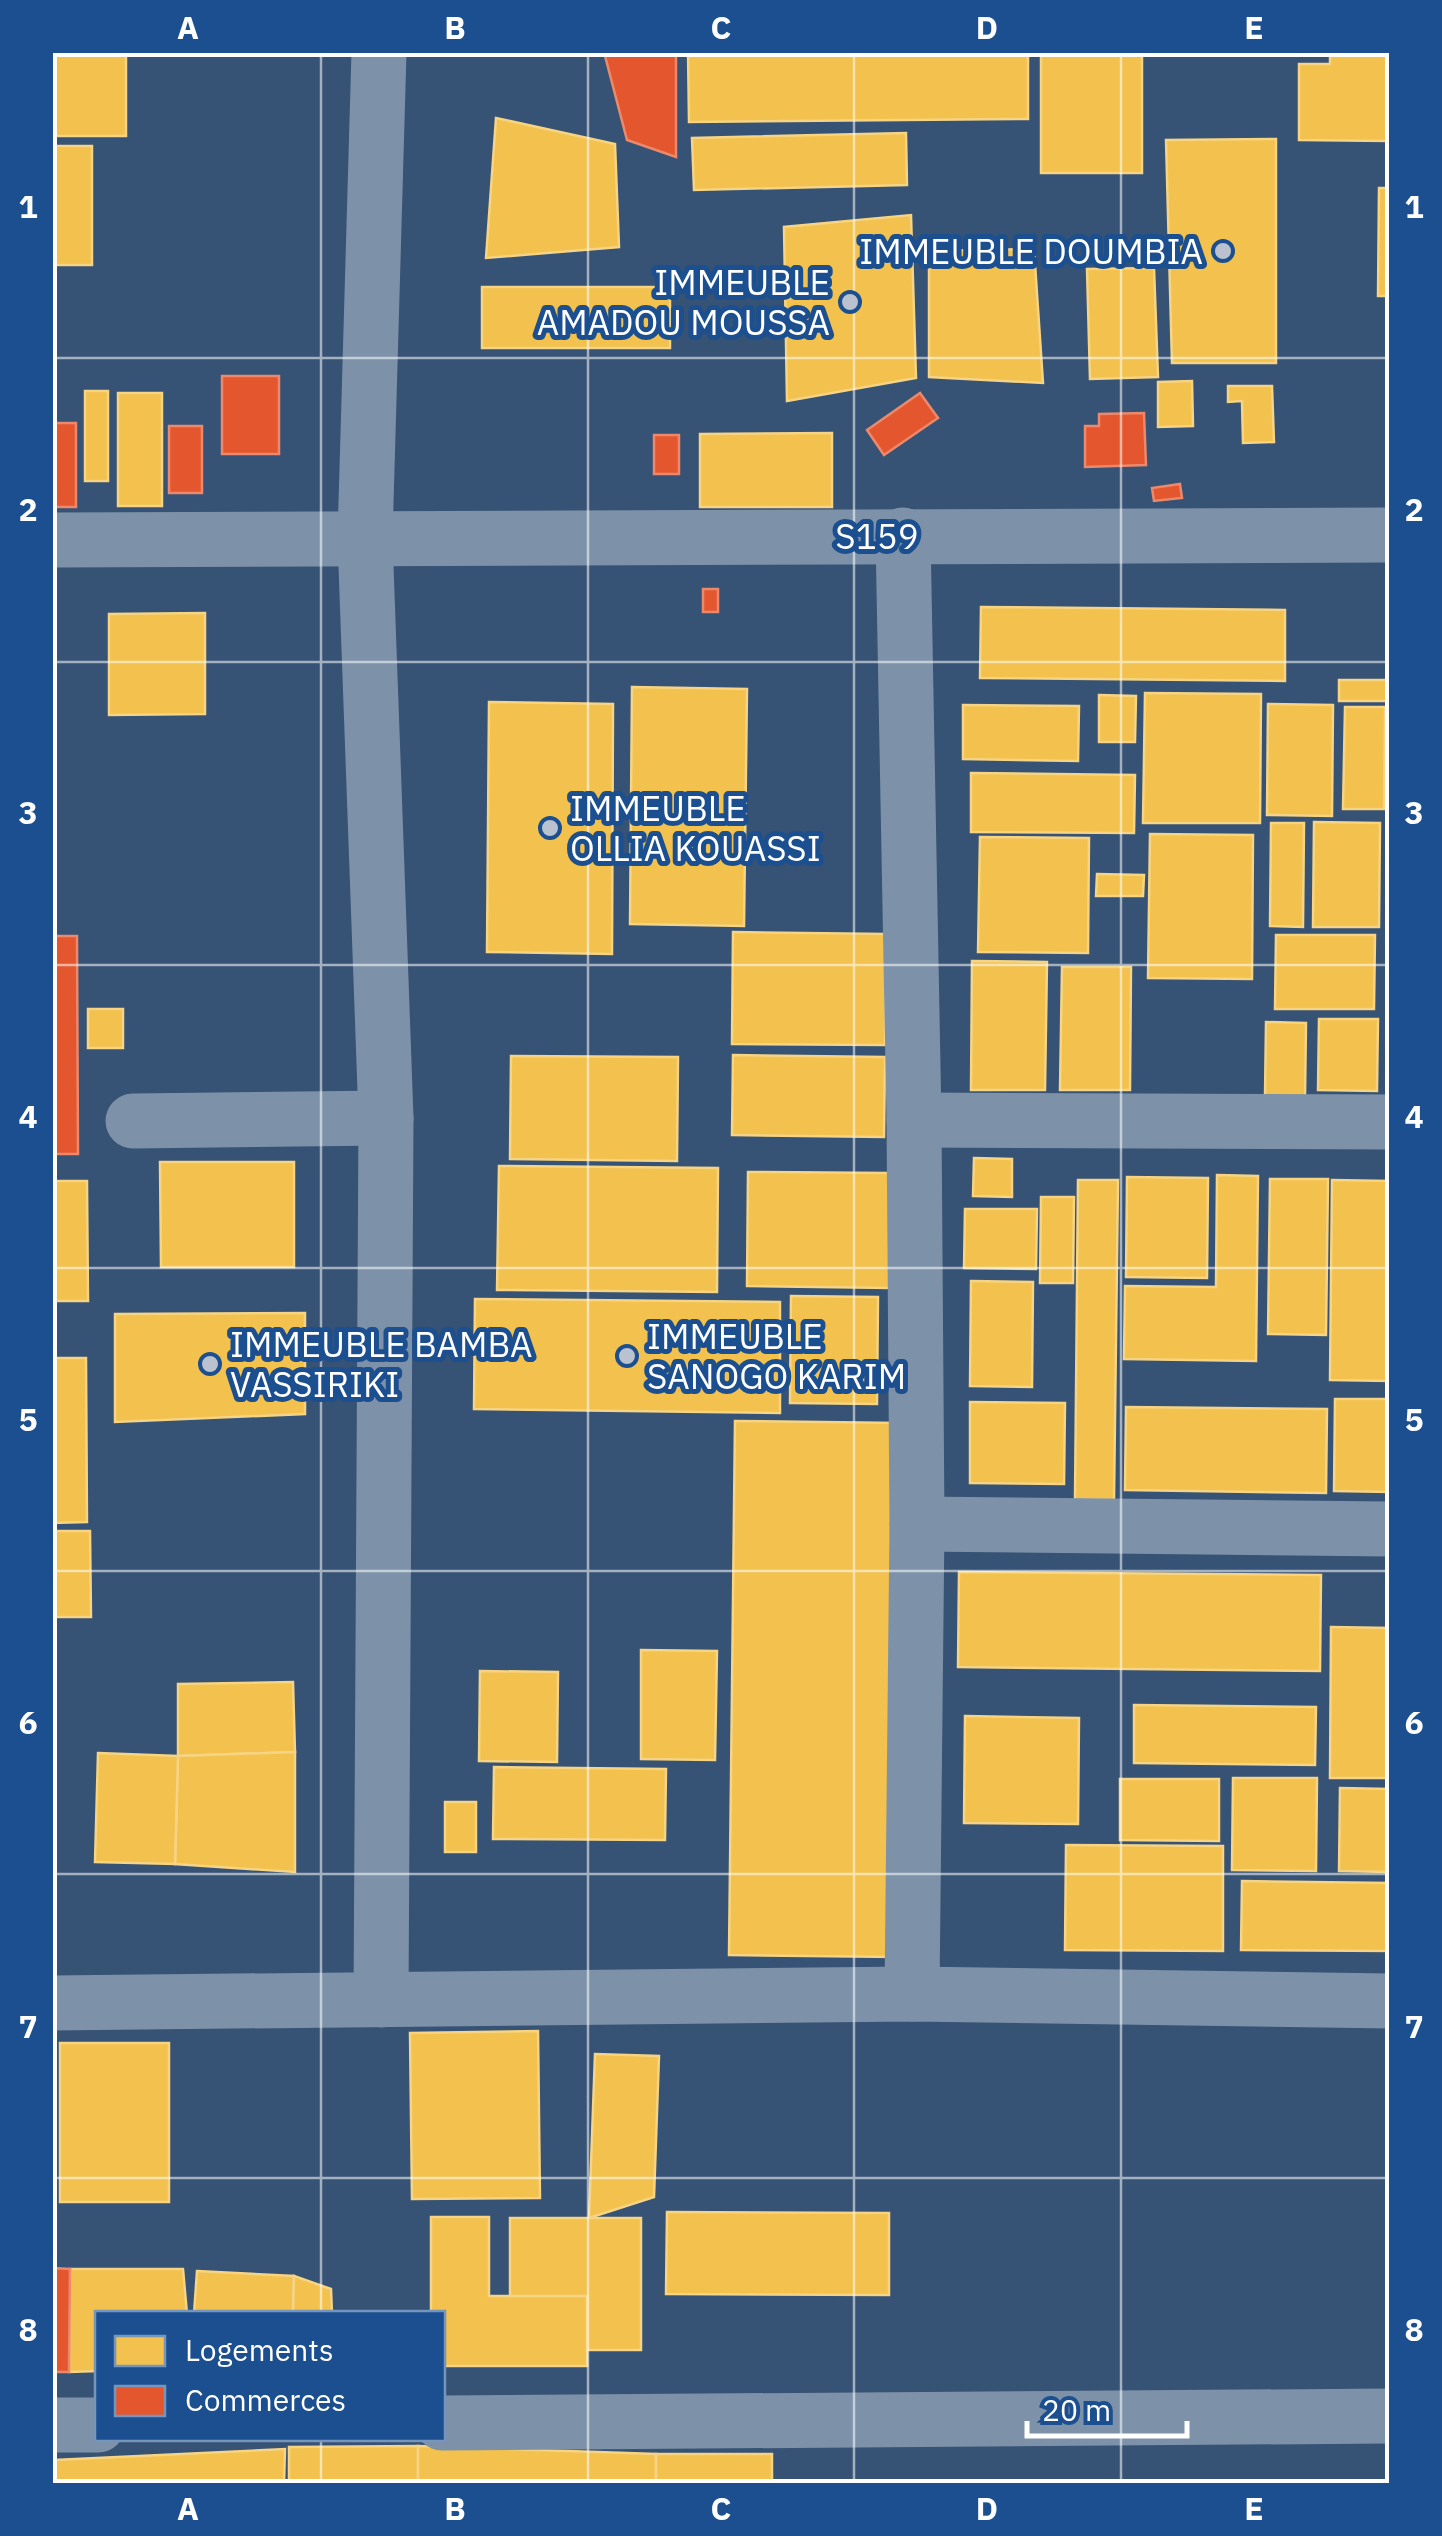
<svg xmlns="http://www.w3.org/2000/svg" width="1442" height="2536" viewBox="0 0 1442 2536" font-family="'IBM Plex Sans',sans-serif">
	<rect width="100%" height="100%" fill="#365274"/>
	<g fill="#f2c14e" stroke="#f6d483" stroke-width="2.5">
		<rect x="52" y="52" width="74" height="84"/>
		<path d="M 688,52 L 1028,52 L 1028,119 L 689,122 Z"/>
		<rect x="1041" y="52" width="101" height="121"/>
		<path d="M 1330,52 L 1388,52 L 1387,141 L 1299,140 L 1299,64 L 1330,64 Z"/>
		<path d="M 496,118 L 615,144 L 619,247 L 486,258 Z"/>
		<path d="M 906,133 L 907,185 L 694,190 L 692,138 Z"/>
		<path d="M 1276,139 L 1276,363 L 1172,363 L 1166,140 Z"/>
		<rect x="52" y="146" width="40" height="119"/>
		<path d="M 1379,188 L 1390,188 L 1390,296 L 1378,296 Z"/>
		<path d="M 911,215 L 916,378 L 787,401 L 784,227 Z"/>
		<path d="M 1034,249 L 1043,383 L 929,377 L 929,251 Z"/>
		<path d="M 1154,268 L 1158,377 L 1090,379 L 1087,269 Z"/>
		<rect x="482" y="287" width="188" height="61"/>
		<path d="M 1192,381 L 1193,426 L 1158,427 L 1158,382 Z"/>
		<path d="M 1228,386 L 1272,386 L 1274,442 L 1243,443 L 1242,401 L 1228,402 Z"/>
		<rect x="85" y="391" width="23" height="90"/>
		<rect x="118" y="393" width="44" height="113"/>
		<path d="M 832,433 L 832,507 L 700,507 L 700,434 Z"/>
		<path d="M 981,607 L 1285,610 L 1285,681 L 980,678 Z"/>
		<path d="M 205,613 L 205,714 L 109,715 L 109,614 Z"/>
		<rect x="1339" y="680" width="51" height="21"/>
		<path d="M 632,687 L 747,689 L 744,926 L 630,924 Z"/>
		<path d="M 1145,693 L 1261,694 L 1260,823 L 1143,823 Z"/>
		<path d="M 1099,695 L 1136,696 L 1135,742 L 1099,742 Z"/>
		<path d="M 489,702 L 613,704 L 612,954 L 487,952 Z"/>
		<path d="M 1268,704 L 1333,705 L 1332,816 L 1267,815 Z"/>
		<path d="M 963,705 L 1079,706 L 1078,761 L 963,759 Z"/>
		<path d="M 1345,707 L 1385,707 L 1384,809 L 1343,809 Z"/>
		<path d="M 971,773 L 1135,775 L 1134,833 L 971,832 Z"/>
		<path d="M 1314,822 L 1380,823 L 1379,927 L 1313,927 Z"/>
		<path d="M 1271,823 L 1304,823 L 1303,927 L 1270,926 Z"/>
		<path d="M 1150,834 L 1253,835 L 1252,979 L 1148,978 Z"/>
		<path d="M 980,837 L 1089,838 L 1088,953 L 978,952 Z"/>
		<path d="M 1097,874 L 1144,875 L 1143,896 L 1096,896 Z"/>
		<path d="M 733,932 L 886,934 L 885,1045 L 732,1044 Z"/>
		<path d="M 1276,935 L 1375,935 L 1374,1009 L 1275,1009 Z"/>
		<path d="M 972,961 L 1047,962 L 1045,1090 L 971,1090 Z"/>
		<path d="M 1062,967 L 1131,967 L 1130,1090 L 1060,1090 Z"/>
		<rect x="88" y="1009" width="35" height="39"/>
		<path d="M 1319,1019 L 1378,1019 L 1377,1091 L 1318,1090 Z"/>
		<path d="M 1266,1022 L 1306,1023 L 1305,1098 L 1265,1098 Z"/>
		<path d="M 733,1055 L 885,1057 L 884,1137 L 732,1135 Z"/>
		<path d="M 511,1056 L 678,1057 L 677,1161 L 510,1159 Z"/>
		<path d="M 974,1158 L 1012,1159 L 1012,1197 L 973,1196 Z"/>
		<path d="M 160,1162 L 294,1162 L 294,1267 L 161,1267 Z"/>
		<path d="M 499,1166 L 718,1168 L 717,1292 L 497,1290 Z"/>
		<path d="M 748,1172 L 889,1173 L 889,1288 L 747,1286 Z"/>
		<path d="M 1217,1175 L 1258,1176 L 1256,1361 L 1124,1359 L 1125,1286 L 1216,1287 Z"/>
		<path d="M 1127,1177 L 1208,1178 L 1207,1278 L 1126,1277 Z"/>
		<path d="M 1270,1179 L 1328,1179 L 1326,1335 L 1268,1334 Z"/>
		<path d="M 1078,1180 L 1118,1180 L 1114,1500 L 1075,1499 Z"/>
		<path d="M 1332,1180 L 1390,1181 L 1390,1381 L 1330,1380 Z"/>
		<path d="M 52,1181 L 87,1181 L 88,1301 L 52,1301 Z"/>
		<path d="M 1041,1197 L 1074,1197 L 1073,1283 L 1040,1283 Z"/>
		<path d="M 965,1209 L 1037,1209 L 1036,1269 L 964,1268 Z"/>
		<path d="M 971,1281 L 1033,1282 L 1032,1387 L 970,1386 Z"/>
		<path d="M 791,1296 L 878,1297 L 877,1404 L 790,1403 Z"/>
		<path d="M 475,1299 L 780,1302 L 780,1413 L 474,1409 Z"/>
		<path d="M 305,1313 L 305,1414 L 115,1422 L 115,1314 Z"/>
		<path d="M 52,1358 L 86,1358 L 87,1522 L 52,1523 Z"/>
		<path d="M 1335,1399 L 1390,1399 L 1390,1492 L 1334,1491 Z"/>
		<path d="M 970,1402 L 1065,1403 L 1064,1484 L 970,1483 Z"/>
		<path d="M 1126,1407 L 1327,1409 L 1326,1493 L 1125,1490 Z"/>
		<path d="M 735,1421 L 901,1423 L 896,1957 L 729,1955 Z"/>
		<path d="M 52,1531 L 90,1531 L 91,1617 L 52,1617 Z"/>
		<path d="M 959,1572 L 1321,1575 L 1320,1671 L 958,1667 Z"/>
		<path d="M 1331,1627 L 1390,1628 L 1390,1778 L 1330,1778 Z"/>
		<path d="M 641,1650 L 717,1651 L 715,1760 L 641,1759 Z"/>
		<path d="M 480,1671 L 558,1672 L 557,1762 L 479,1761 Z"/>
		<path d="M 293,1682 L 295,1752 L 178,1756 L 178,1684 Z"/>
		<path d="M 1134,1705 L 1316,1707 L 1315,1765 L 1134,1763 Z"/>
		<path d="M 965,1716 L 1079,1718 L 1078,1824 L 964,1823 Z"/>
		<path d="M 295,1752 L 295,1872 L 175,1864 L 178,1756 Z"/>
		<path d="M 98,1753 L 178,1756 L 175,1864 L 95,1862 Z"/>
		<path d="M 494,1767 L 666,1769 L 665,1840 L 493,1839 Z"/>
		<path d="M 1233,1778 L 1317,1778 L 1316,1871 L 1232,1870 Z"/>
		<path d="M 1120,1779 L 1219,1779 L 1219,1841 L 1120,1840 Z"/>
		<path d="M 1340,1788 L 1390,1789 L 1390,1872 L 1339,1871 Z"/>
		<rect x="445" y="1802" width="31" height="50"/>
		<path d="M 1066,1845 L 1223,1846 L 1223,1951 L 1065,1950 Z"/>
		<path d="M 1242,1881 L 1390,1883 L 1390,1951 L 1241,1950 Z"/>
		<path d="M 538,2031 L 540,2198 L 412,2199 L 410,2033 Z"/>
		<rect x="60" y="2043" width="109" height="159"/>
		<path d="M 595,2054 L 659,2056 L 654,2197 L 589,2218 Z"/>
		<path d="M 667,2212 L 889,2213 L 889,2295 L 666,2294 Z"/>
		<path d="M 431,2217 L 489,2217 L 489,2296 L 587,2296 L 587,2366 L 442,2366 L 442,2314 L 431,2314 Z"/>
		<path d="M 510,2218 L 641,2218 L 641,2350 L 587,2350 L 587,2296 L 510,2296 Z"/>
		<path d="M 70,2269 L 183,2269 L 187,2314 L 98,2314 L 98,2371 L 69,2372 Z"/>
		<path d="M 197,2271 L 294,2276 L 293,2314 L 194,2314 Z"/>
		<path d="M 294,2276 L 331,2289 L 332,2314 L 293,2314 Z"/>
		<path d="M 418,2446 L 418,2484 L 289,2484 L 289,2447 Z"/>
		<path d="M 418,2446 L 656,2454 L 656,2484 L 418,2484 Z"/>
		<path d="M 285,2449 L 284,2484 L 56,2484 L 55,2460 Z"/>
		<rect x="656" y="2454" width="116" height="30"/>
	</g>
	<g fill="#e4572e" stroke="#ec896d" stroke-width="2.5">
		<path d="M 604,52 L 676,52 L 676,157 L 627,140 Z"/>
		<rect x="222" y="376" width="57" height="78"/>
		<path d="M 920,393 L 938,418 L 884,455 L 867,430 Z"/>
		<path d="M 1144,413 L 1146,465 L 1085,467 L 1085,426 L 1099,426 L 1099,414 Z"/>
		<rect x="52" y="423" width="24" height="84"/>
		<rect x="169" y="426" width="33" height="67"/>
		<rect x="654" y="435" width="25" height="39"/>
		<path d="M 1180,484 L 1182,498 L 1154,501 L 1152,488 Z"/>
		<rect x="703" y="589" width="15" height="23"/>
		<path d="M 52,936 L 77,936 L 78,1154 L 52,1154 Z"/>
		<path d="M 52,2268 L 70,2269 L 69,2372 L 52,2372 Z"/>
	</g>
	<g fill="none" stroke-linecap="round" stroke-linejoin="round">
		<g stroke="#7d92a8" stroke-width="55">
			<path d="M 379,52 L 365,538 L 386,1118 L 381,2000"/>
			<path d="M 903,535 L 914,1120 L 917,1524 L 912,1994"/>
			<path d="M 52,540 L 1390,535"/>
			<path d="M 914,1120 L 1390,1122"/>
			<path d="M 133,1121 L 386,1118"/>
			<path d="M 917,1524 L 1390,1529"/>
			<path d="M 52,2003 L 912,1994 L 1390,2001"/>
			<path d="M 442,2423 L 1390,2416"/>
			<path d="M 52,2425 L 98,2425"/>
		</g>
	</g>
	<path fill="none" stroke="#fff" stroke-width="2.5" stroke-opacity="0.55" d="M 321,52 L 321,2314M 588,52 L 588,2484M 854,52 L 854,2484M 1121,52 L 1121,2484M 52,358 L 1390,358M 52,662 L 1390,662M 52,965 L 1390,965M 52,1268 L 1390,1268M 52,1571 L 1390,1571M 52,1874 L 1390,1874M 52,2178 L 1390,2178M 321,2438 L 321,2484"/>
	<g fill="#b9c2ce" stroke="#1b4f8f" stroke-width="4">
		<circle cx="1223" cy="251" r="10"/>
		<circle cx="850" cy="302" r="10"/>
		<circle cx="550" cy="828" r="10"/>
		<circle cx="627" cy="1356" r="10"/>
		<circle cx="210" cy="1364" r="10"/>
	</g>
	<g text-anchor="middle" dominant-baseline="central" stroke-width="10" stroke-linejoin="round" paint-order="stroke">
		<g font-size="35" fill="#fff" stroke="#1b4f8f" text-anchor="start">
			<text x="1203" y="251" text-anchor="end">IMMEUBLE DOUMBIA</text>
			<text x="830" y="282" text-anchor="end">IMMEUBLE<tspan x="830" dy="40">AMADOU MOUSSA</tspan></text>
			<text x="570" y="808">IMMEUBLE<tspan x="570" dy="40">OLLIA KOUASSI</tspan></text>
			<text x="647" y="1336">IMMEUBLE<tspan x="647" dy="40">SANOGO KARIM</tspan></text>
			<text x="230" y="1344">IMMEUBLE BAMBA<tspan x="230" dy="40">VASSIRIKI</tspan></text>
		</g>
		<g font-size="35" fill="#fff" stroke="#1b4f8f">
			<text x="877" y="536">S159</text>
		</g>
	</g>
	<rect width="1442" height="2536" fill="none" stroke="#1b4f8f" stroke-width="110"/>
	<rect x="95" y="2311" width="350" height="130" fill="#1b4f8f" stroke="#7695bc" stroke-width="2.5"/>
	<rect x="115" y="2336" width="50" height="30" fill="#f2c14e" stroke="#7695bc" stroke-width="2.5"/>
	<text x="185" y="2361" font-size="30" fill="#ffffff">Logements</text>
	<rect x="115" y="2386" width="50" height="30" fill="#e4572e" stroke="#7695bc" stroke-width="2.5"/>
	<text x="185" y="2411" font-size="30" fill="#ffffff">Commerces</text>
	<path d="M1027 2421v15h160v-15" fill="none" stroke="#ffffff" stroke-width="5"/>
	<text x="1042" y="2421" font-size="30" fill="#ffffff" stroke="#1b4f8f" stroke-width="8" paint-order="stroke">20 m</text>
	<rect x="55" y="55" width="1332" height="2426" fill="none" stroke="#fff" stroke-width="4"/>
	<g font-size="32" text-anchor="middle" font-weight="bold" fill="#fff">
		<text x="188" y="39">A</text>
		<text x="455" y="39">B</text>
		<text x="721" y="39">C</text>
		<text x="987" y="39">D</text>
		<text x="1254" y="39">E</text>
		<text x="28" y="218">1</text>
		<text x="1414" y="218">1</text>
		<text x="28" y="521">2</text>
		<text x="1414" y="521">2</text>
		<text x="28" y="824">3</text>
		<text x="1414" y="824">3</text>
		<text x="28" y="1128">4</text>
		<text x="1414" y="1128">4</text>
		<text x="28" y="1431">5</text>
		<text x="1414" y="1431">5</text>
		<text x="28" y="1734">6</text>
		<text x="1414" y="1734">6</text>
		<text x="28" y="2038">7</text>
		<text x="1414" y="2038">7</text>
		<text x="28" y="2341">8</text>
		<text x="1414" y="2341">8</text>
		<text x="188" y="2520">A</text>
		<text x="455" y="2520">B</text>
		<text x="721" y="2520">C</text>
		<text x="987" y="2520">D</text>
		<text x="1254" y="2520">E</text>
	</g>
</svg>
